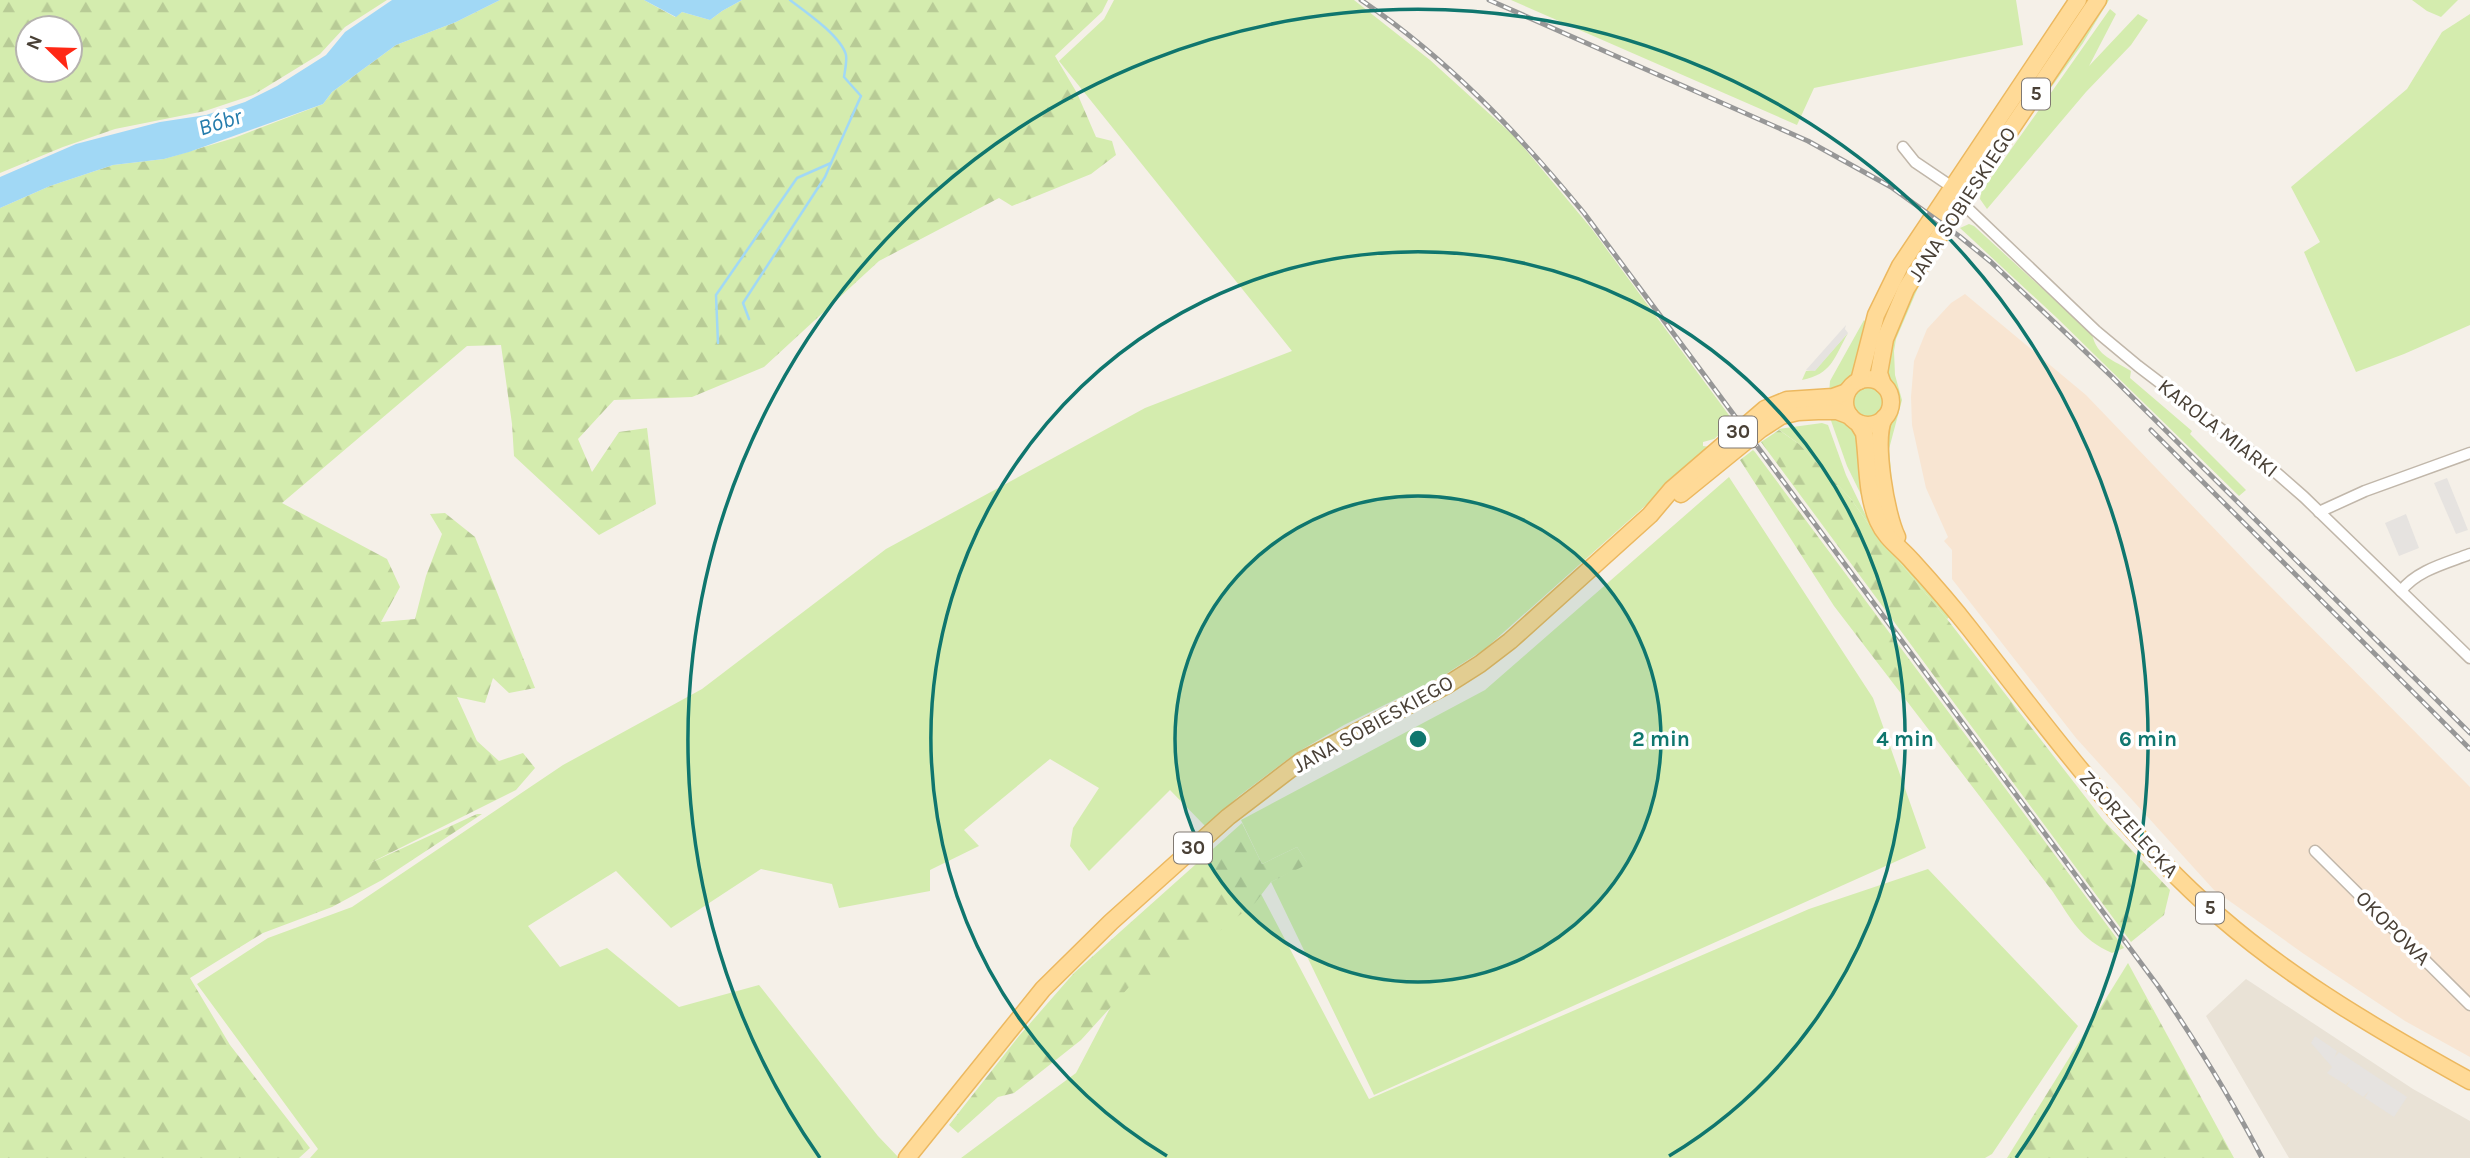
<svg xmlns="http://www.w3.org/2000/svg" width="2470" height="1158" viewBox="0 0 2470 1158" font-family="Karla,sans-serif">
	<defs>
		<pattern id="forest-firs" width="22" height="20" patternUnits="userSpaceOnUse" patternTransform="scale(1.75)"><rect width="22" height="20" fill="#d4ecae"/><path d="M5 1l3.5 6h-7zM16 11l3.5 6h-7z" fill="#b8cb96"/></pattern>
	</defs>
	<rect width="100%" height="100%" fill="#f5f0e8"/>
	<path fill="#e9e2d6" d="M 2246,979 L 2413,1089 L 2470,1121 L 2470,1158 L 2289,1158 L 2206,1016 Z"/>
	<path fill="#f8e5d2" d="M 1965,294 L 2086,395 L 2253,569 L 2470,787 L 2470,1057 L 2405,1021 L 2304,954 L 2214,890 L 2076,738 L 1952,579 L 1952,550 L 1944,541 L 1948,537 L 1926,488 L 1912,425 L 1911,397 L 1914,361 L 1927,329 L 1951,303 Z"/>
	<g fill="#d4ecae">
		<path d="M 1114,0 L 1354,0 L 1430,60 L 1515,137 L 1591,228 L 1734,422 L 1714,439 L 1703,442 L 1703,446 L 1711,447 L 1485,649 L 1441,677 L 1344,725 L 1296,753 L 1239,796 L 1205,826 L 1170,790 L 1089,871 L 1070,846 L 1073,828 L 1099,788 L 1050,759 L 964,830 L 979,846 L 930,870 L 930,891 L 839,908 L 832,884 L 761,869 L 671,928 L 616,871 L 528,926 L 560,967 L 607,948 L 679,1007 L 759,985 L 878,1136 L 899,1158 L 310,1158 L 318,1149 L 197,984 L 268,938 L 352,907 L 563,765 L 702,689 L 886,549 L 1145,408 L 1292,351 L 1059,61 L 1104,19 Z"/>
		<path d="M 1511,0 L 2016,0 L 2023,45 L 1814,88 L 1797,125 Z"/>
		<path d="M 2104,0 L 2109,0 L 2083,43 L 2002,156 Z"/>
		<path d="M 2412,0 L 2458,0 L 2441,17 L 2427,11 Z"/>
		<path d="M 2110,9 L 2116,14 L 2089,66 L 2138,14 L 2148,20 L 2131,45 L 2086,92 L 1987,209 L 1980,199 L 1981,192 Z"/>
		<path d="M 2470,14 L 2470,325 L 2404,354 L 2356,372 L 2304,252 L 2320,242 L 2291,187 L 2407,89 L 2442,32 Z"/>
		<path d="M 1969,224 L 1974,226 L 2092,334 C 2097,357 2114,360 2131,371 L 2130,378 L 2192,431 L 2190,434 L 2246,490 L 2239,496 L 2057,318 L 1960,228 Z"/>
		<path d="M 1920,283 L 1896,339 L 1894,351 L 1895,375 L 1902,400 L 1889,449 L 1894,505 L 1889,495 L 1887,425 L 1895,415 L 1898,404 L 1897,394 L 1885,370 L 1887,352 L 1916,286 Z"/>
		<path d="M 1864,320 L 1868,326 L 1858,371 C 1848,378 1840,388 1829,393 L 1830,381 Z"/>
		<path d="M 1848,333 C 1834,358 1832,374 1802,380 L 1806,371 L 1815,370 Z"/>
		<circle cx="1867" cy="402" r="15"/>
		<path d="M 1829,415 L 1842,419 L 1857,432 L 1870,513 L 1847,466 Z"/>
		<path d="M 1822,423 L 1828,425 L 1846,475 L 1868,520 L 1951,616 L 1947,619 L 1872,529 L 1851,499 L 1799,444 L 1778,429 Z"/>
		<path d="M 1729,477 L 1873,698 L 1926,848 L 1374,1095 L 1271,882 L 1307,863 L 1297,847 L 1262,864 L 1241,820 L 1485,690 Z"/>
		<path d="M 1928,869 L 2078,1026 L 1992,1154 L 1985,1158 L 961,1158 L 1076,1073 L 1130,970 L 1251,875 L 1369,1099 L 1809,909 Z"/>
	</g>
	<g fill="url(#forest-firs)" fill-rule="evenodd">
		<path d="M 0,0 L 387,0 L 345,27 L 320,54 L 253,95 L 205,111 L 115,129 L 63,147 L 0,173 ZM 28,28 L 70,28 L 70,70 L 28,70 Z"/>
		<path d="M 500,0 L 644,0 L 675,17 L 682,12 L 710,20 L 722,11 L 742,0 L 1108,0 L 1102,12 L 1055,56 L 1077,93 L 1096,137 L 1112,141 L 1116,155 L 1091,174 L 1012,206 L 999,198 L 879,261 L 764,367 L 692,397 L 614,400 L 578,439 L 592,472 L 619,432 L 647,428 L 656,504 L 599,535 L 514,456 L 512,424 L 501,345 L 467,346 L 282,503 L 387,559 L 400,587 L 381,622 L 415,619 L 426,576 L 442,534 L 430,514 L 445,513 L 475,537 L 535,688 L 509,693 L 493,678 L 485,703 L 457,697 L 477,741 L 499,761 L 523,753 L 535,768 L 516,790 L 368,864 L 477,814 L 482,814 L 382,880 L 332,907 L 263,933 L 190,978 L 230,1045 L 310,1148 L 299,1158 L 0,1158 L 0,208 L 50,186 L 113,165 L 164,159 L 234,138 L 323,104 L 332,92 L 396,45 L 456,22 Z"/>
		<path d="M 1779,430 L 1799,444 L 1851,499 L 1872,529 L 1947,619 L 2104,821 L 2170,890 L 2164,915 L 2131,942 L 1761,442 Z"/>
		<path d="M 1753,450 L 1755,452 L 2124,948 L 2112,953 C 2080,939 2072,920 2053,892 L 1834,606 L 1740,460 Z"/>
		<path d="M 1242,823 L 1262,864 L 1297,847 L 1308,864 L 1271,882 L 1255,903 L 1208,940 L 1140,1002 L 1130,986 L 1081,1040 L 1014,1093 L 998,1097 L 958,1133 L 949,1125 L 1019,1036 L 1074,973 Z"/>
		<path d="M 2128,963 L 2234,1158 L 2007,1158 Z"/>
	</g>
	<g fill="#e6e3e0">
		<path d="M 1846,325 L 1845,329 L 1848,333 L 1815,371 L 1806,370 Z"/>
		<path d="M 2447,478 L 2468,530 L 2456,534 L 2434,483 Z"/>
		<path d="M 2406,514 L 2419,548 L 2399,556 L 2385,523 Z"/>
		<path d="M 2315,1036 L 2337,1051 L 2334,1058 L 2339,1052 L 2407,1097 L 2394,1117 L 2365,1098 L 2369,1091 L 2363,1097 L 2347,1086 L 2350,1080 L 2346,1085 L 2327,1073 L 2332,1067 L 2311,1043 Z"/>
	</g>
	<g fill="#a1d8f5">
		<path d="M 392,0 L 500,0 L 456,22 L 396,45 L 332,92 L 323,104 L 189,152 L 164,159 L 113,165 L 50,186 L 0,208 L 0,177 L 76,144 L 160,122 L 206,115 L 245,102 L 277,86 L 326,55 L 345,32 Z"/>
		<path d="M 644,0 L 742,0 L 722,11 L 710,20 L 682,12 L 676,17 Z"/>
	</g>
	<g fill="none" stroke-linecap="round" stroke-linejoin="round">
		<g stroke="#a1d8f5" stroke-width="2.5">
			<path d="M 749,319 L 743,303 L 825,177 L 831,163"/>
			<path d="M 718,343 L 716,295 L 797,178 L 831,163 L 861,96 L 844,77 C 845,70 847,62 846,55 C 841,36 806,12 790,0"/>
		</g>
		<g stroke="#c1b7aa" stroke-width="13">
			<g id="street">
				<path d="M 1903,147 L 1915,162 L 1952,187"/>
				<path d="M 1960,201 L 2096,331 L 2138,366 L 2264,462 L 2304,497 L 2470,658"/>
				<path d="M 2319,512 L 2365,491 L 2470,453"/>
				<path d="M 2401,591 C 2417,570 2447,563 2470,554"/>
				<path d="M 2315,851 L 2470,1005"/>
			</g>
		</g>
		<g stroke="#ecb85f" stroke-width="19">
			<g id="primary">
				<circle cx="1868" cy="402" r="23"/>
				<path d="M 1859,381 L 1876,315 L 1900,266 L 2078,0"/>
				<path d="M 1883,385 L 1879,373 L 1885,339 L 1906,289 L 1943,230 L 2098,0"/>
				<path d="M 1884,418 C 1873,440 1886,515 1897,537"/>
				<path d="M 1858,423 L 1864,433 C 1868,462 1866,494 1878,521 C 1886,539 1900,547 1912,561 C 1932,583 1952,606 1970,629 C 2048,729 2123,832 2219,916 C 2295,982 2382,1032 2470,1081"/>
				<path d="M 1681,494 L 1761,429 L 1781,416 L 1798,412 L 1818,411 L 1837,411 L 1850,416"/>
				<path d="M 907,1158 L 1043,989 L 1111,922 L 1228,817 L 1301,761 L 1447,685 L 1480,664 L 1510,641 L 1650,515 L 1672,489 L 1765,409 L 1787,400 L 1833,397 L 1847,392"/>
			</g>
		</g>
		<use href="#street" stroke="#fff" stroke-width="10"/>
		<use href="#primary" stroke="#ffda97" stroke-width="16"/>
		<g stroke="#979797" stroke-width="5">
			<g id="rail">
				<path d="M 1361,0 C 1448,59 1518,133 1584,213 L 2158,986 C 2196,1042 2231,1098 2262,1158"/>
				<path d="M 1489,0 L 1808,141 L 1891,187 L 1959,236 L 1991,262 L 2111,376 L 2470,733"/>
				<path d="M 2151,430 L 2470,749"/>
			</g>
		</g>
		<use href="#rail" stroke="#fff" stroke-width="2.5" stroke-dasharray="8" stroke-linecap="butt"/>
	</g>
	<circle cx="1418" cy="739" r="243" fill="#0f766e" fill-opacity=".12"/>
	<g fill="none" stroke="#0f766e" stroke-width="3.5">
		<circle cx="1418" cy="739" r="243"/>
		<path d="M1167 1156A487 487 0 1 1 1669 1156"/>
		<path d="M820 1158A730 730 0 1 1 2016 1158"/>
	</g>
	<g text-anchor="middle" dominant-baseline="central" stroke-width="7" stroke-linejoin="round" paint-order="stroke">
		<g fill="#fff" stroke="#807972" stroke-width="2">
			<rect x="2022" y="78.5" width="28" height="31" rx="5"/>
			<rect x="1719" y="416.5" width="38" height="31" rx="5"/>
			<rect x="1174" y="832.5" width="38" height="31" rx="5"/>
			<rect x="2196" y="892.5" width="28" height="31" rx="5"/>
		</g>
		<g font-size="19" font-weight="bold" fill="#494036">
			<text x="2036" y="94">5</text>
			<text x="1738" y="432">30</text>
			<text x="1193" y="848">30</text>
			<text x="2210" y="908">5</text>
		</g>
		<g font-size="21" fill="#494036" stroke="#fff">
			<text transform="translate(1962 204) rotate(-57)">JANA SOBIESKIEGO</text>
			<text transform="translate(2218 428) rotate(38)">KAROLA MIARKI</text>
			<text transform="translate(1373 724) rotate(-29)">JANA SOBIESKIEGO</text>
			<text transform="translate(2129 824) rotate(48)">ZGORZELECKA</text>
			<text transform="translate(2393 928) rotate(45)">OKOPOWA</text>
		</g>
		<g font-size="23" font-style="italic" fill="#257cac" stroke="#fff">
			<text transform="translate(220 122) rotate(-17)">Bóbr</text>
		</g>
	</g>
	<circle cx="1418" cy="739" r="10" fill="#0f766e" stroke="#fff" stroke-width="3.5"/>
	<g font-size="21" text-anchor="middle" font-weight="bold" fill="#0f766e" stroke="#fff" stroke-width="7" stroke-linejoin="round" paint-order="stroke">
		<text x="1661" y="746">2 min</text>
		<text x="1905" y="746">4 min</text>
		<text x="2148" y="746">6 min</text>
	</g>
	<g transform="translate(49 49) rotate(293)"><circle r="33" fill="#ffffff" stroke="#b6b3af" stroke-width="2"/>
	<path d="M0-5L12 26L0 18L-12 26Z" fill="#ff2815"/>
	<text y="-10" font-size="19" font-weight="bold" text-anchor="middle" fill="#494036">N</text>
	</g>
</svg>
